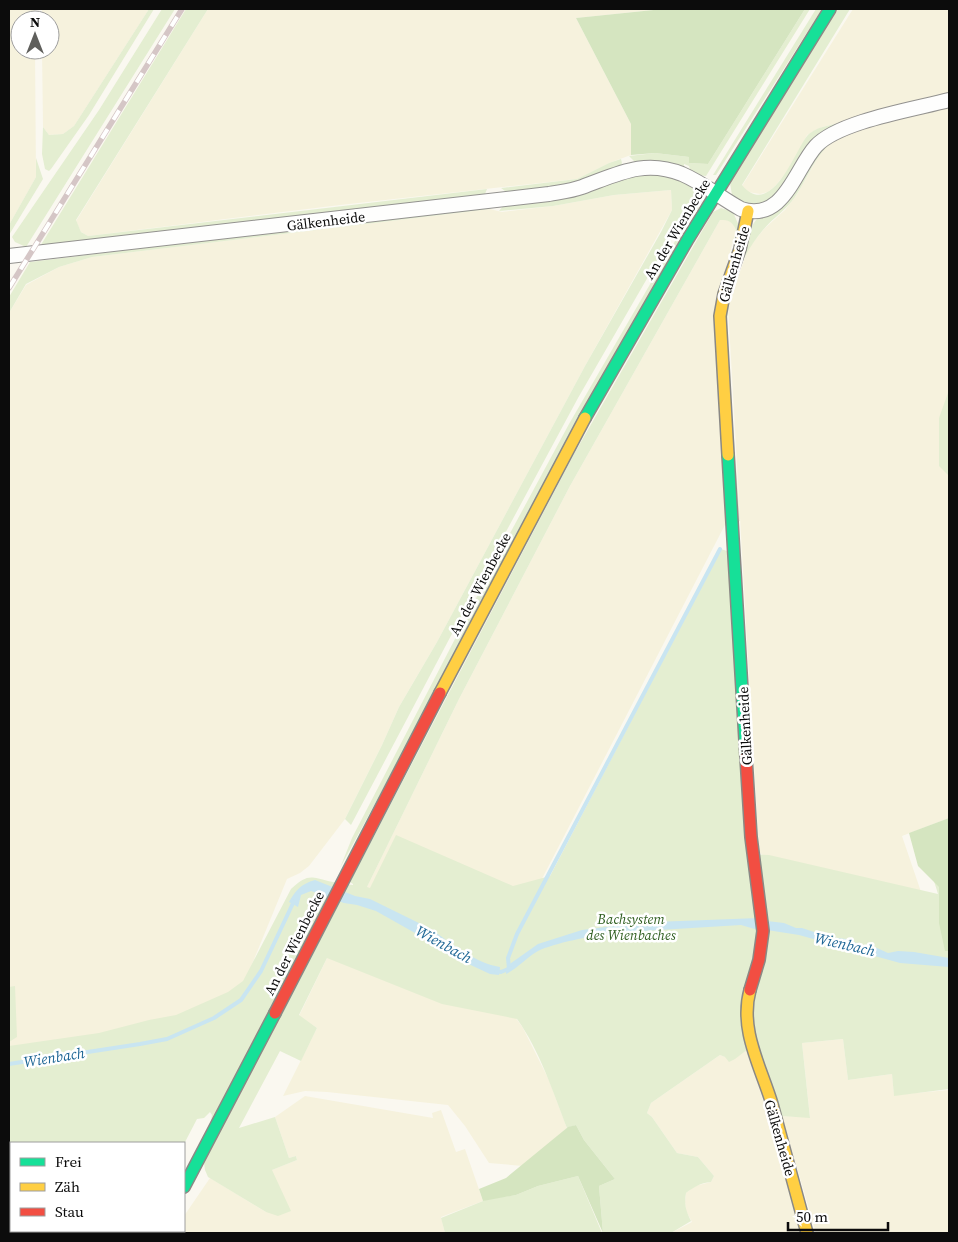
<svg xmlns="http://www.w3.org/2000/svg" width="958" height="1242" viewBox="0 0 958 1242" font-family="'Source Serif 4',serif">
	<rect width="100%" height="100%" fill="#faf8f0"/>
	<g fill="#f6f2dd">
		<path d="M 9,9 L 35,9 L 35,20 L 20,20 L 20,50 L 35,50 L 36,177 L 9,225 Z"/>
		<path d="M 42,9 L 149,9 L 74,126 L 63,134 L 49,135 L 43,127 L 42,50 L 50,50 L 50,20 L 42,20 Z"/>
		<path d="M 208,9 L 663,9 L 576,18 L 631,124 L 631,155 L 609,163 L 577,179 L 340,205 L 88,236 L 81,232 L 76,221 Z"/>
		<path d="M 853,9 L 949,9 L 949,94 L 819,128 L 807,135 L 790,168 L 775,186 L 768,192 L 760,194 L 748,192 L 742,186 Z"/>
		<path d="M 949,106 L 949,818 L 902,836 L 936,936 L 872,942 L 759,852 L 728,306 L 748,249 L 764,229 L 785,210 L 796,196 L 820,154 L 828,144 L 843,136 L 864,127 Z"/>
		<path d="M 671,190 L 672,210 L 585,366 L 437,642 L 399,707 L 382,745 L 345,819 L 309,866 L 300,873 L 287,879 L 238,998 L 163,1030 L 9,1058 L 9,313 L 26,285 L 59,267 L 92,257 L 490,209 L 502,212 L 553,206 L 614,195 Z"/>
		<path d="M 720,220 L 729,220 L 733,223 L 736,230 L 720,290 L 728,519 L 500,960 L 365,891 L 459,699 L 570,486 Z"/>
		<path d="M 330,952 L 513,1014 L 523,1028 L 549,1080 L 567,1128 L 523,1166 L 489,1163 L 465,1126 L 448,1105 L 327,1092 L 305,1091 L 283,1096 L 317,1028 L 299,1016 Z"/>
		<path d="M 843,1039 L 848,1080 L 892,1074 L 894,1095 L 949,1090 L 949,1233 L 816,1233 L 782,1116 L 810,1117 L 802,1043 Z"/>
		<path d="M 748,1049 L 801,1233 L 671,1233 L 692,1222 L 686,1211 L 685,1202 L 686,1193 L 695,1186 L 711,1182 L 714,1176 L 698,1157 L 677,1153 L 652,1117 L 647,1113 L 651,1103 L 720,1055 L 725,1057 Z"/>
		<path d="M 305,1096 L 433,1118 L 432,1113 L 441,1110 L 456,1152 L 465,1149 L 483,1201 L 441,1217 L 445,1233 L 174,1233 L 176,1231 L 184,1231 L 184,1216 L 210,1178 L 266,1212 L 272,1170 L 297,1160 L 296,1156 L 289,1158 L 275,1117 Z"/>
	</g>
	<g fill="#e4eed1">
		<path d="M 149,9 L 154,9 L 89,115 L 51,169 L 49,171 L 45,169 L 42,154 L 43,127 L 49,135 L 63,134 L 74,126 Z"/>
		<path d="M 162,9 L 175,9 L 26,247 L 15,242 L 12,237 L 99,110 Z"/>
		<path d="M 186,9 L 208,9 L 76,220 L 81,232 L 88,236 L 487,189 L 485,194 L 474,197 L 39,248 Z"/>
		<path d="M 805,9 L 810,9 L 706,176 L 697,175 L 691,173 L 689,166 L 684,164 L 684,169 L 636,163 L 629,156 L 655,153 L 689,157 L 689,163 L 708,164 Z"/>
		<path d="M 816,9 L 822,9 L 716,175 L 713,175 Z"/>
		<path d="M 838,9 L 850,9 L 742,185 C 771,220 795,151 807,136 C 809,133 815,130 819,128 L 949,94 L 832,128 L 792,178 L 766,204 L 747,205 L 732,195 L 730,183 Z"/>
		<path d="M 949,103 L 949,106 C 917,114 872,121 843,135 C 817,148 810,175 795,197 C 786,210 773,218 763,230 C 737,261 729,292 726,331 L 740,521 L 737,522 L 724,322 C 726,297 734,275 743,252 C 746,241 749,229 756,220 C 764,211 781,208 790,196 C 802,179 807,160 823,144 C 844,124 918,111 949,103 Z"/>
		<path d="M 36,158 L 43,179 L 9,235 L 9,225 L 36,177 Z"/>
		<path d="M 621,159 L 622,163 L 620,167 L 585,181 L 509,194 L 501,188 L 577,179 L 609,163 Z"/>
		<path d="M 657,174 C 670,177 690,180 697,192 L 578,398 L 501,541 L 351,825 L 345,819 L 382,745 L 399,707 L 437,642 L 585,366 L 661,232 L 672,210 L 671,190 L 614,195 L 553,206 L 499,211 L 504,205 L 632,175 Z"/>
		<path d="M 700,198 L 700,205 L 340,868 L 352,838 L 501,550 L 569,424 Z"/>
		<path d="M 493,205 L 490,209 L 92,257 L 59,267 L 26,284 L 9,313 L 9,297 L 30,262 Z"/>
		<path d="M 721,208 L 733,212 L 739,226 L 716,362 L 736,230 C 732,221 729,220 720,220 L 570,486 L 459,699 L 367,887 L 370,888 L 396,835 L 513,886 L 550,876 L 721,549 L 730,552 L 747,854 L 769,855 L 938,894 L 922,842 L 949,830 L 949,1089 L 894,1096 L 892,1074 L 848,1080 L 843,1039 L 802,1043 L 810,1118 L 782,1116 L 748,1049 L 735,1059 L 729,1062 L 725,1057 L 720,1055 L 651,1103 L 647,1113 L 652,1117 L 677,1153 L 698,1157 L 714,1176 L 711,1182 C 700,1183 694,1187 686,1193 C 684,1205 686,1211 691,1221 L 671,1233 L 603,1233 L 599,1186 L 615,1179 L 584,1140 L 576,1125 L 567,1128 C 553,1092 540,1051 517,1019 L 442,1004 L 327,958 L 299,1015 L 317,1028 L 301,1061 L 280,1051 L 239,1128 L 275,1117 L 289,1158 L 296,1156 L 297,1160 L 272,1170 L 291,1211 L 278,1216 L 266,1212 L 208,1177 L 205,1170 L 204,1163 L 212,1115 L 210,1112 L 204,1118 L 197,1119 L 184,1144 L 11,1143 L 11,1231 L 153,1231 L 152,1233 L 9,1233 L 9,1046 L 99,1033 L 149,1020 L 176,1015 L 228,992 L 243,981 L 291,889 C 307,875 309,876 328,881 C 336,883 345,884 353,885 L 353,884 L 350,882 L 574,454 L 713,212 Z"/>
		<path d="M 949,390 L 949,476 L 939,466 L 939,418 Z"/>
		<path d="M 15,986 L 17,1037 L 9,1042 L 9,987 Z"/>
		<path d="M 578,1176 L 602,1233 L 445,1233 L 441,1218 L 488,1199 L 516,1195 L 538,1186 Z"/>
	</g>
	<g fill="#d5e5c0">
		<path d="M 663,9 L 805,9 L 708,164 L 689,163 L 689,157 L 655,153 L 631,155 L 631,124 L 576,18 Z"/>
		<path d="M 949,818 L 949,951 L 945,951 L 939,923 L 939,887 L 918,866 L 909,833 Z"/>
		<path d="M 576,1125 L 584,1140 L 615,1179 L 599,1186 L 603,1233 L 578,1176 L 538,1186 L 516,1195 L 483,1201 L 479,1189 L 506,1178 L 568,1127 Z"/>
	</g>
	<g fill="#c9e5f1">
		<path d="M 315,880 L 355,896 L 370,899 L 429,928 L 431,932 L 435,932 C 453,945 476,963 500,967 L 499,975 L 490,974 L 447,954 L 415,933 L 376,911 L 357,905 L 344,903 L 311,891 L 301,895 L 298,907 L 289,902 C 296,890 301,884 315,880 Z"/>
		<path d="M 759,918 L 758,930 L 741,925 L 610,933 C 592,936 554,943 538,951 C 526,958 518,968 506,974 L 507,966 L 538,944 L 582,930 L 630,924 L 639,923 L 642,926 L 654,922 Z"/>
		<path d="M 767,921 L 784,923 L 796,928 L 802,928 L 829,937 L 846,939 L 864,946 L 877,948 L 888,953 L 898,951 L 914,952 L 949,958 L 949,967 L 900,963 L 799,935 L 767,930 Z"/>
	</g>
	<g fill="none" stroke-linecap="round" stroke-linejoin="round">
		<g stroke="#c9e5f1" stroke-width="4">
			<path d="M 509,969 L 508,958 L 517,934 L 720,549"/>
			<path d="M 496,971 L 501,972 L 511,968"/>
			<path d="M 9,1064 L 140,1044 L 167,1039 L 214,1018 L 241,1000 L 261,971 L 294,901"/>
		</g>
		<g stroke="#93928f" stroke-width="16">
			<path id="street" d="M 9,256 L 549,194 C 560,192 571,191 582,187 C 618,174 644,159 682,174 C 703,183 721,198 741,209 C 784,223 795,169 816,146 C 839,121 916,109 949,100"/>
		</g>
		<g stroke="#8a8985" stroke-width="14">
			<g id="fast">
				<path d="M 585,418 L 688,239 L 830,9"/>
				<path d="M 728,455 L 746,757"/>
				<path d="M 184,1187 L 275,1013"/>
			</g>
		</g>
		<g stroke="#8a8985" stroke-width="14">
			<g id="slow">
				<path d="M 728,455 L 720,316 L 724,294 L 740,249 L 748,211"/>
				<path d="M 440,693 L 585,418"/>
				<path d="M 750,990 C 739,1030 761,1067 772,1104 C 784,1147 795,1190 807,1233"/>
			</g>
		</g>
		<g stroke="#8a8985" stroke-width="14">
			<g id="jam">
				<path d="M 746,757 L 751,837 L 763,931 L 759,960 L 750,990"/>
				<path d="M 275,1013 L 440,693"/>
				<path d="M 160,1233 L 161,1231"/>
			</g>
		</g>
		<use href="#street" stroke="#fefefd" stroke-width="14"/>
		<use href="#fast" stroke="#16e098" stroke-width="11"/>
		<use href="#slow" stroke="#ffcf43" stroke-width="11"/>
		<use href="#jam" stroke="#f24e42" stroke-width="11"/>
		<g stroke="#d5c6c6" stroke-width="5.5">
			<path id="rail" d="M 9,288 L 182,9"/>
		</g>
		<use href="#rail" stroke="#fff" stroke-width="4" stroke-dasharray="11" stroke-linecap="butt"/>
	</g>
	<g text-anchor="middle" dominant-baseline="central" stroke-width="5" stroke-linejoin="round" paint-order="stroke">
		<g font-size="14" fill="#0c0c0c" stroke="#fff">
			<text transform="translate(326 221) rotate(-7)">Gälkenheide</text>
			<text transform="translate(677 229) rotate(-59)">An der Wienbecke</text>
			<text transform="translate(734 264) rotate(-74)">Gälkenheide</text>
			<text transform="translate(480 584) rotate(-62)">An der Wienbecke</text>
			<text transform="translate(745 726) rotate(-93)">Gälkenheide</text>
			<text transform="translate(294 943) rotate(-63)">An der Wienbecke</text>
			<text transform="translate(780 1138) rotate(74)">Gälkenheide</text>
		</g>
		<g font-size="14" font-style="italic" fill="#305f21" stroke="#fff">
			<text x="631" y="919">Bachsystem<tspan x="631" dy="16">des Wienbaches</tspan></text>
		</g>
		<g font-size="15" font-style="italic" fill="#1e6695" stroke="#fff">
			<text transform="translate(444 944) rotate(29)">Wienbach</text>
			<text transform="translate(845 944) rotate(13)">Wienbach</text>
			<text transform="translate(54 1057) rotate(-9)">Wienbach</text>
		</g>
	</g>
	<rect width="958" height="1242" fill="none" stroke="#0c0c0c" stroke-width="20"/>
	<rect x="10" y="1142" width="175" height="90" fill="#ffffff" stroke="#9e9e9e"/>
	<rect x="20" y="1158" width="25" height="8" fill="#16e098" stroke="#9e9e9e"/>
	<text x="55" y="1167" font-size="15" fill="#0c0c0c">Frei</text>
	<rect x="20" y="1183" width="25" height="8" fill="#ffcf43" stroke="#9e9e9e"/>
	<text x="55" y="1192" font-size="15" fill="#0c0c0c">Zäh</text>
	<rect x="20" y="1208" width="25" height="8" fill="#f24e42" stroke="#9e9e9e"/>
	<text x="55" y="1217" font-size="15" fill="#0c0c0c">Stau</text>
	<g transform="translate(35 35)"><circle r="24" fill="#ffffff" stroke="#9e9e9e"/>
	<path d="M0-4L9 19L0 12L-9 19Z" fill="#5f5f5c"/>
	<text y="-8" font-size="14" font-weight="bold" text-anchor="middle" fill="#0c0c0c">N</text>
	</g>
	<path d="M788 1222v8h100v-8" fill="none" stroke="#0c0c0c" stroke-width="2.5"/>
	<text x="796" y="1222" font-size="15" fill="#0c0c0c" stroke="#ffffff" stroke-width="4" paint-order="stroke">50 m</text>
</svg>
